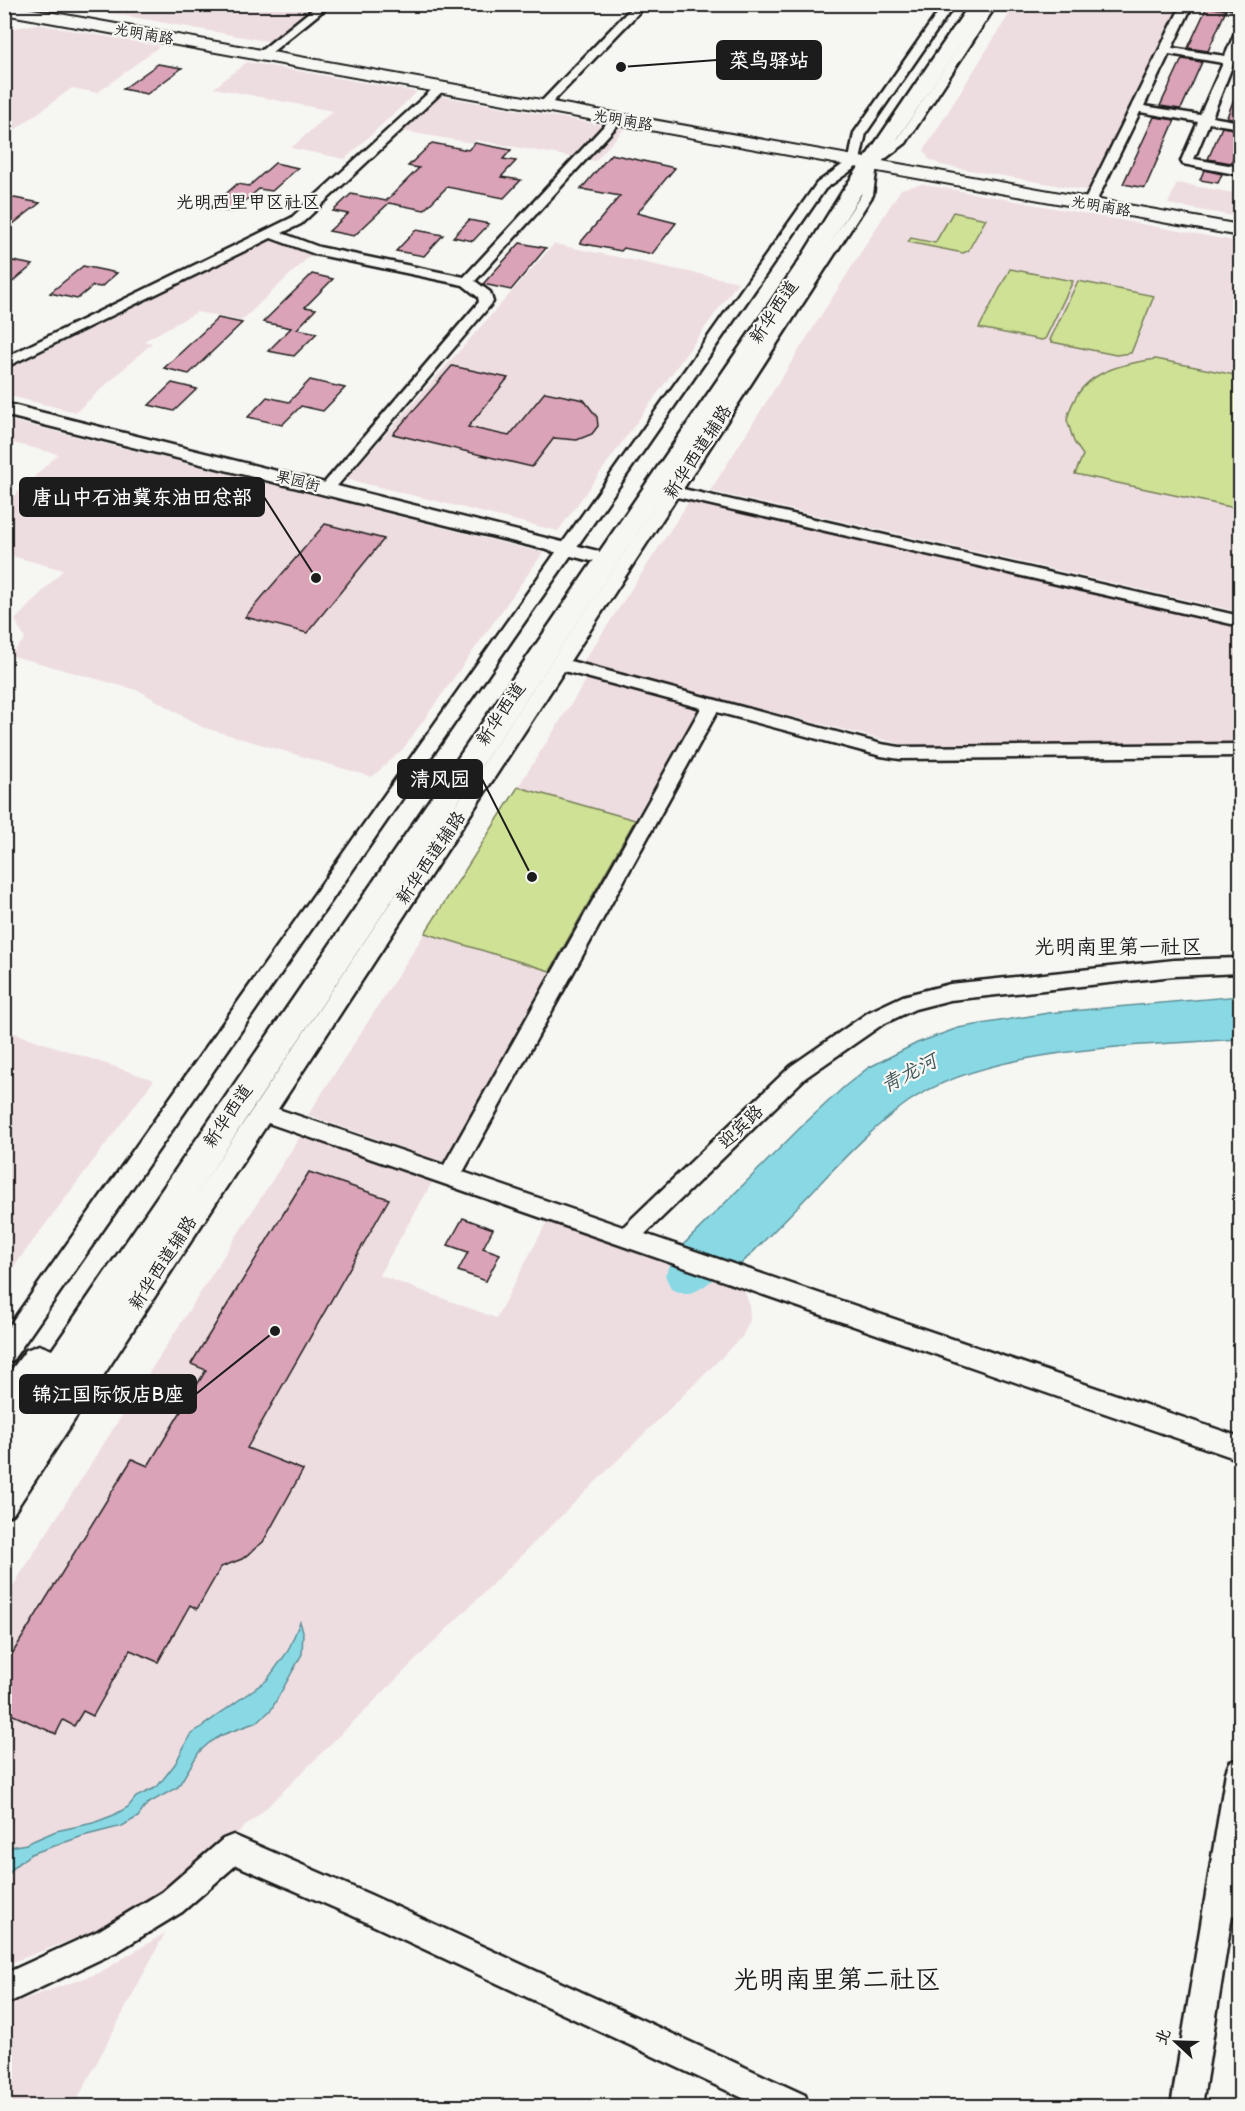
<svg xmlns="http://www.w3.org/2000/svg" width="1245" height="2111" viewBox="0 0 1245 2111" font-family="'Comic Neue','LXGW WenKai TC',sans-serif">
	<rect width="100%" height="100%" fill="#f6f6f2"/>
	<filter id="ink" filterUnits="userSpaceOnUse"><feTurbulence type="fractalNoise" baseFrequency=".0167" numOctaves="2"/><feDisplacementMap in="SourceGraphic" scale="12" xChannelSelector="R" yChannelSelector="G"/><feConvolveMatrix kernelMatrix="1 2 1 2 8 2 1 2 1" color-interpolation-filters="sRGB"/></filter>
	<g filter="url(#ink)">
		<g fill="#eedde0">
			<path d="M 75,5 L 319,5 L 272,42 L 77,7 Z"/>
			<path d="M 1015,5 L 1180,5 L 1090,191 L 941,165 L 929,159 L 924,150 Z"/>
			<path d="M 36,24 L 160,46 L 97,93 L 72,88 L 5,137 L 5,30 Z"/>
			<path d="M 247,62 L 417,92 L 345,159 L 291,148 L 333,111 L 214,88 Z"/>
			<path d="M 440,96 L 624,129 L 595,161 L 476,140 L 472,143 L 403,131 Z"/>
			<path d="M 1177,183 L 1240,194 L 1238,217 L 1168,204 Z"/>
			<path d="M 922,184 L 1240,242 L 1240,612 L 710,491 L 901,189 Z"/>
			<path d="M 273,239 L 312,254 L 241,321 L 197,312 L 144,341 L 152,343 L 76,412 L 5,395 L 5,371 Z"/>
			<path d="M 554,244 L 738,282 L 558,531 L 346,479 Z"/>
			<path d="M 4,419 L 311,494 L 543,553 L 403,749 L 372,777 L 202,727 L 140,691 L 10,655 L 25,639 L 15,620 L 63,570 L 5,554 L 5,505 L 58,454 L 5,441 Z"/>
			<path d="M 690,500 L 1240,627 L 1240,742 L 909,746 L 582,664 Z"/>
			<path d="M 587,679 L 699,707 L 635,820 L 518,787 Z"/>
			<path d="M 425,933 L 550,971 L 443,1162 L 308,1115 Z"/>
			<path d="M 11,1032 L 154,1080 L 5,1278 L 4,1040 Z"/>
			<path d="M 301,1135 L 433,1181 L 379,1275 L 496,1318 L 548,1220 L 728,1282 L 745,1292 L 749,1304 L 750,1320 L 742,1337 L 261,1813 L 206,1859 L 153,1896 L 95,1931 L 5,1965 L 4,1600 Z"/>
			<path d="M 165,1933 L 74,2106 L 5,2106 L 5,2006 L 99,1973 Z"/>
		</g>
		<g fill="#cee195" stroke="#757e58" stroke-width="1.5">
			<path d="M 953,212 L 986,219 L 968,251 L 963,253 L 908,242 L 911,238 L 935,243 Z"/>
			<path d="M 1010,269 L 1073,281 L 1045,339 L 1041,340 L 979,328 Z"/>
			<path d="M 1078,281 L 1154,296 L 1131,353 L 1116,355 L 1052,342 L 1050,340 Z"/>
			<path d="M 1156,359 L 1240,376 L 1240,509 L 1075,474 L 1083,455 L 1074,442 L 1067,420 C 1077,374 1114,365 1156,359 Z"/>
			<path d="M 518,787 L 635,820 L 550,971 L 425,933 Z"/>
		</g>
		<g fill="#89d9e5" stroke="#5d8d95" stroke-width="1.5">
			<path d="M 1240,996 L 1240,1039 C 1143,1046 989,1046 908,1102 C 877,1124 850,1152 824,1179 C 796,1209 767,1238 738,1267 L 679,1249 L 803,1125 L 844,1087 L 868,1068 L 917,1043 L 958,1028 L 1048,1013 Z"/>
			<path d="M 300,1622 L 303,1631 L 302,1654 L 271,1710 L 257,1722 L 222,1735 L 209,1743 L 199,1752 L 178,1787 L 147,1804 L 138,1817 L 122,1826 L 83,1836 L 31,1854 L 15,1866 L 5,1879 L 5,1848 L 26,1844 L 56,1831 L 93,1823 L 114,1815 L 128,1807 L 136,1797 L 157,1787 L 175,1764 L 190,1735 L 267,1680 L 288,1651 Z"/>
		</g>
		<g fill="none" stroke-linecap="round" stroke-linejoin="round">
			<path fill="#89d9e5" fill-rule="evenodd" d="M 731,1211 L 746,1217 L 753,1230 C 744,1248 710,1290 689,1293 C 684,1295 677,1291 671,1289 L 665,1275 C 676,1251 707,1220 731,1211 Z"/>
		</g>
		<g fill="#daa3b7" stroke="#1c1c1c" stroke-width="1.5">
			<path d="M 1207,7 L 1226,10 L 1208,51 L 1188,48 Z"/>
			<path d="M 1182,59 L 1202,62 L 1182,107 L 1180,109 L 1160,106 Z"/>
			<path d="M 158,64 L 182,68 L 147,94 L 123,89 Z"/>
			<path d="M 1239,86 L 1240,86 L 1240,120 L 1227,117 Z"/>
			<path d="M 1154,117 L 1175,120 L 1145,188 L 1123,184 Z"/>
			<path d="M 1222,127 L 1240,130 L 1240,140 L 1231,163 L 1208,159 Z"/>
			<path d="M 432,143 L 468,150 L 475,143 L 511,150 L 503,159 L 516,161 L 501,177 L 521,180 L 504,198 L 447,187 L 424,210 L 389,203 L 354,236 L 329,231 L 348,214 L 333,211 L 351,194 L 386,201 L 419,168 L 408,166 Z"/>
			<path d="M 611,154 L 675,168 L 637,213 L 676,223 L 652,254 L 624,248 L 621,251 L 580,243 L 620,196 L 581,189 Z"/>
			<path d="M 275,163 L 298,168 L 272,191 L 259,189 L 232,212 L 210,208 L 237,184 L 249,186 Z"/>
			<path d="M 1204,170 L 1222,174 L 1218,183 L 1200,180 Z"/>
			<path d="M 4,196 L 40,203 L 4,231 Z"/>
			<path d="M 469,220 L 489,224 L 473,241 L 453,237 Z"/>
			<path d="M 416,230 L 443,235 L 424,256 L 396,251 Z"/>
			<path d="M 520,243 L 546,248 L 511,290 L 483,284 Z"/>
			<path d="M 13,261 L 33,265 L 4,289 L 4,267 Z"/>
			<path d="M 83,266 L 117,273 L 101,287 L 93,286 L 77,299 L 50,293 Z"/>
			<path d="M 312,274 L 333,279 L 305,307 L 316,309 L 297,329 L 317,333 L 294,356 L 268,351 L 291,328 L 263,322 Z"/>
			<path d="M 218,318 L 242,323 L 189,374 L 164,368 Z"/>
			<path d="M 452,366 L 508,378 L 468,427 L 509,436 L 545,392 L 584,400 L 597,417 L 598,426 L 592,434 L 577,440 L 554,438 L 532,467 L 393,434 Z"/>
			<path d="M 310,380 L 345,388 L 323,411 L 301,406 L 282,425 L 248,417 L 267,397 L 289,402 Z"/>
			<path d="M 172,383 L 197,389 L 174,411 L 149,405 Z"/>
			<path d="M 325,524 L 384,539 L 307,633 L 245,617 Z"/>
			<path d="M 309,1172 L 389,1199 L 247,1448 L 303,1470 L 263,1542 L 242,1559 L 221,1567 L 197,1609 L 190,1605 L 158,1662 L 130,1650 L 93,1716 L 83,1711 L 74,1726 L 63,1720 L 56,1734 L 4,1711 L 4,1667 L 132,1459 L 148,1466 L 206,1370 L 191,1364 Z"/>
			<path d="M 463,1218 L 493,1229 L 483,1248 L 500,1254 L 486,1281 L 458,1271 L 468,1252 L 448,1245 Z"/>
		</g>
		<g fill="none" stroke-linecap="round" stroke-linejoin="round">
			<g stroke="#1c1c1c" stroke-width="5">
				<g id="minor">
					<path d="M 319,4 L 331,4 L 266,57 L 258,57 L 258,53 Z"/>
					<path d="M 635,4 L 647,4 L 547,108 L 539,108 L 539,104 Z"/>
					<path d="M 944,4 L 955,4 L 866,133 L 859,165 L 825,189 L 12,1361 L 4,1364 L 4,1333 L 817,183 L 849,160 L 854,133 Z"/>
					<path d="M 986,4 L 997,4 L 906,143 L 877,165 L 873,195 L 683,489 L 1240,616 L 1240,626 L 677,497 L 570,661 L 881,744 L 900,747 L 1240,744 L 1240,756 L 900,759 L 881,756 L 717,712 L 463,1172 L 623,1227 L 791,1066 L 869,1012 L 903,996 L 950,984 L 1174,960 L 1240,958 L 1240,973 L 1174,976 L 950,1000 L 915,1009 L 883,1024 L 805,1078 L 645,1234 L 1240,1437 L 1240,1460 L 268,1123 L 13,1514 L 4,1517 L 4,1482 L 818,261 L 861,195 L 865,164 L 898,138 ZM 564,671 L 701,708 L 444,1165 L 278,1109 Z"/>
					<path d="M 1182,4 L 1193,4 L 1172,48 L 1225,56 L 1234,35 L 1240,32 L 1240,47 L 1236,58 L 1240,59 L 1240,65 L 1233,64 L 1212,117 L 1240,122 L 1240,128 L 1209,123 L 1194,159 L 1240,167 L 1240,175 L 1183,164 L 1181,161 L 1198,122 L 1140,112 L 1095,204 L 1089,208 L 1085,207 L 1083,204 ZM 1169,54 L 1223,63 L 1200,115 L 1144,106 Z"/>
					<path d="M 1215,4 L 1240,4 L 1240,10 Z"/>
					<path d="M 441,84 L 447,87 L 445,89 L 301,224 L 282,233 L 319,247 L 464,277 L 613,116 L 621,116 L 623,119 L 475,281 L 490,292 L 493,302 L 332,492 L 322,492 L 319,489 L 479,302 L 478,297 L 463,285 L 315,254 L 271,238 L 4,368 L 4,358 L 291,218 L 437,85 Z"/>
					<path d="M 1240,1758 L 1240,1858 L 1236,1888 L 1240,1890 L 1240,1918 L 1232,1915 L 1202,2106 L 1171,2106 L 1226,1772 L 1230,1762 Z"/>
					<path d="M 233,1835 L 371,1895 L 805,2095 L 809,2106 L 760,2106 L 351,1915 L 236,1865 L 182,1912 L 118,1951 L 4,2005 L 4,1974 L 98,1931 L 162,1892 L 223,1839 Z"/>
				</g>
			</g>
			<g stroke="#1c1c1c" stroke-width="5">
				<g id="tertiary">
					<path d="M 11,4 L 29,4 L 4,18 L 4,8 Z"/>
					<path d="M 4,403 L 598,551 L 601,555 L 598,559 L 591,561 L 4,415 Z"/>
				</g>
			</g>
			<g stroke="#1c1c1c" stroke-width="4">
				<path id="secondary" d="M 4,4 L 1240,225 L 1240,236 L 4,14 Z"/>
			</g>
			<g stroke="#1c1c1c" stroke-width="5">
				<path id="primary" d="M 970,4 L 987,4 L 862,192 L 821,258 L 247,1117 L 18,1467 L 4,1472 L 4,1380 L 26,1350 L 39,1345 L 52,1350 L 801,258 L 842,192 Z"/>
			</g>
			<use href="#minor" fill="#f6f6f2" fill-rule="evenodd"/>
			<use href="#tertiary" fill="#f6f6f2" fill-rule="evenodd"/>
			<use href="#secondary" fill="#f6f6f2" fill-rule="evenodd"/>
			<use href="#primary" fill="#f6f6f2" fill-rule="evenodd"/>
		</g>
	</g>
	<g text-anchor="middle" dominant-baseline="central" stroke-width="4.5" stroke-linejoin="round" paint-order="stroke">
		<g font-size="15" fill="#1c1c1c" stroke="#f6f6f2">
			<text transform="translate(144 34) rotate(10)">光明南路</text>
			<text transform="translate(623 120) rotate(10)">光明南路</text>
			<text transform="translate(1101 206) rotate(10)">光明南路</text>
			<text transform="translate(298 481) rotate(14)">果园街</text>
		</g>
		<g font-size="18" fill="#1c1c1c" stroke="#f6f6f2">
			<text x="248" y="202">光明西里甲区社区</text>
		</g>
		<g font-size="18" fill="#1c1c1c" stroke="#f6f6f2">
			<text transform="translate(774 312) rotate(-56)">新华西道</text>
			<text transform="translate(698 452) rotate(-57)">新华西道辅路</text>
			<text transform="translate(501 714) rotate(-56)">新华西道</text>
			<text transform="translate(431 858) rotate(-56)">新华西道辅路</text>
			<text transform="translate(228 1116) rotate(-56)">新华西道</text>
			<text transform="translate(741 1127) rotate(-44)">迎宾路</text>
			<text transform="translate(163 1263) rotate(-57)">新华西道辅路</text>
		</g>
		<g font-size="20" font-style="italic" fill="#3d5558" stroke="#f6f6f2">
			<text transform="translate(909 1073) rotate(-27)">青龙河</text>
		</g>
		<g font-size="21" fill="#1c1c1c" stroke="#f6f6f2">
			<text x="1118" y="947">光明南里第一社区</text>
		</g>
		<g font-size="26" fill="#1c1c1c" stroke="#f6f6f2">
			<text x="837" y="1980">光明南里第二社区</text>
		</g>
	</g>
	<path fill="none" stroke="#1c1c1c" stroke-width="2" d="M621 67L717 60M316 578L264 497M532 877L482 779M275 1331L196 1394"/>
	<g fill="#1c1c1c" stroke="#f6f6f2" stroke-width="2">
		<circle cx="621" cy="67" r="6"/>
		<circle cx="316" cy="578" r="6"/>
		<circle cx="532" cy="877" r="6"/>
		<circle cx="275" cy="1331" r="6"/>
	</g>
	<g fill="#1c1c1c" stroke="#1c1c1c" stroke-width="2">
		<rect x="717" y="41" width="104" height="38" rx="6"/>
		<rect x="20" y="478" width="244" height="38" rx="6"/>
		<rect x="398" y="760" width="84" height="38" rx="6"/>
		<rect x="20" y="1375" width="176" height="38" rx="6"/>
	</g>
	<g font-size="20" text-anchor="middle" font-weight="bold" fill="#fff">
		<text x="769" y="67">菜鸟驿站</text>
		<text x="142" y="504">唐山中石油冀东油田总部</text>
		<text x="440" y="786">清风园</text>
		<text x="108" y="1401">锦江国际饭店B座</text>
	</g>
	<rect width="1245" height="2111" fill="none" stroke="#f6f6f2" stroke-width="24"/>
	<rect x="12" y="12" width="1221" height="2087" fill="none" stroke="#1c1c1c" stroke-width="2" filter="url(#ink)"/>
	<g transform="translate(1176 2042) rotate(292)" stroke="#f6f6f2" stroke-width="4.5" paint-order="stroke">
	<path d="M0-4.5L10 22L0 15L-10 22Z" fill="#1c1c1c"/>
	<text y="-9" font-size="16" font-weight="bold" text-anchor="middle" fill="#1c1c1c">北</text>
	</g>
</svg>
